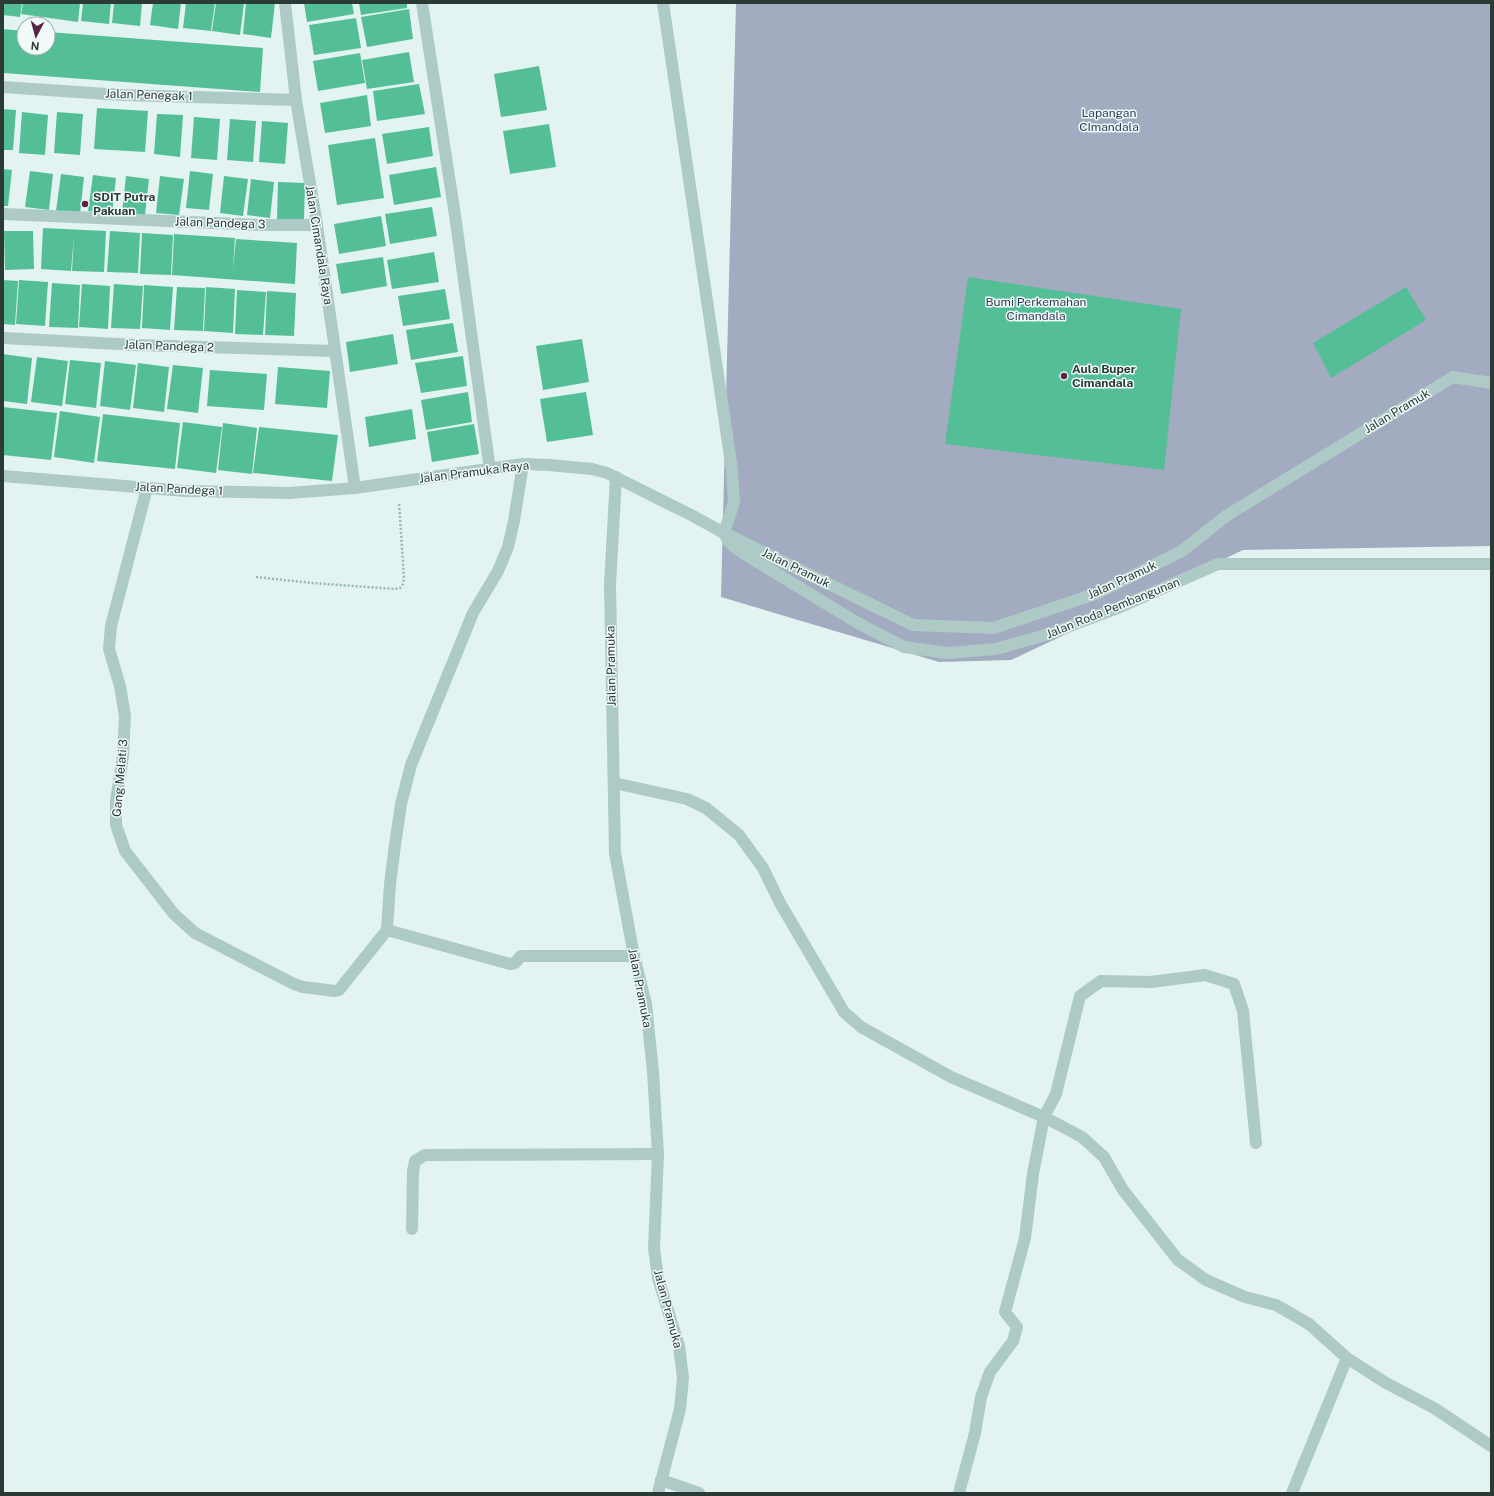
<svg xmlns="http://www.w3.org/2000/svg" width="1494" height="1496" viewBox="0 0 1494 1496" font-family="'Public Sans',sans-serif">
	<rect width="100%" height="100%" fill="#e2f3f1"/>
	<path fill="#a3abc1" d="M 736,3 L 1491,3 L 1491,546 L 1243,550 L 1011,660 L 939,662 L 721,597 Z"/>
	<g fill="#54bf96">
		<path d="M 3,3 L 22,3 L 20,17 L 3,15 Z"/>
		<path d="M 23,3 L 80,3 L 78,22 L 21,14 Z"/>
		<path d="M 83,3 L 111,3 L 109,24 L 81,21 Z"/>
		<path d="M 114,3 L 142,3 L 140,26 L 112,23 Z"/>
		<path d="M 153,3 L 181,3 L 178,29 L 150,25 Z"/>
		<path d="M 186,3 L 215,3 L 211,31 L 183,28 Z"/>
		<path d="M 216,3 L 244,3 L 240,35 L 212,31 Z"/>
		<path d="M 246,3 L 275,3 L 271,38 L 243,34 Z"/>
		<path d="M 304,3 L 352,3 L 354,14 L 307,22 Z"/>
		<path d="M 359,3 L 407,3 L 407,8 L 361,15 Z"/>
		<path d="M 409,9 L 413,39 L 367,47 L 361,17 Z"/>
		<path d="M 356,18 L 361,48 L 314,55 L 309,25 Z"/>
		<path d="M 3,29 L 24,31 L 24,48 L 48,48 L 48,32 L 263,48 L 260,92 L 3,73 Z"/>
		<path d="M 409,52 L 414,82 L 367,89 L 362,60 Z"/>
		<path d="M 360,53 L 365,83 L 318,91 L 313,61 Z"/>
		<path d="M 539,66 L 547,110 L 501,117 L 494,74 Z"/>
		<path d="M 419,84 L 425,114 L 377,121 L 373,91 Z"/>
		<path d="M 367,95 L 371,126 L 325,133 L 320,103 Z"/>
		<path d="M 97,108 L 148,111 L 145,152 L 94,149 Z"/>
		<path d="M 3,109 L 16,110 L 13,150 L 3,150 Z"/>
		<path d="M 22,112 L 48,115 L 45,155 L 19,153 Z"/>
		<path d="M 57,112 L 83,114 L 80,155 L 54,153 Z"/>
		<path d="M 157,114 L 183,115 L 180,157 L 154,154 Z"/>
		<path d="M 194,117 L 220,119 L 217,160 L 191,158 Z"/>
		<path d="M 230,119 L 256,121 L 253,162 L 227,160 Z"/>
		<path d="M 262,121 L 288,123 L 285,164 L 259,162 Z"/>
		<path d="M 549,124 L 556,167 L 510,174 L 503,131 Z"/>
		<path d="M 429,127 L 433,156 L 387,164 L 382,134 Z"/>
		<path d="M 375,138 L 384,198 L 337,205 L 328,145 Z"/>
		<path d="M 436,167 L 441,197 L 394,205 L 389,175 Z"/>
		<path d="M 3,169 L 12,170 L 8,206 L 3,206 Z"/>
		<path d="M 30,171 L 53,174 L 49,210 L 25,207 Z"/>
		<path d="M 190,171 L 213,174 L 209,210 L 186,208 Z"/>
		<path d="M 61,174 L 84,177 L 80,214 L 56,211 Z"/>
		<path d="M 93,175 L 116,178 L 112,214 L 88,211 Z"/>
		<path d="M 126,176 L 149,179 L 145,215 L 122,213 Z"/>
		<path d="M 160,176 L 184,179 L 179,215 L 156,213 Z"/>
		<path d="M 224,176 L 248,179 L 243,216 L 220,213 Z"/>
		<path d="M 251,179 L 274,182 L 270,218 L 247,215 Z"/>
		<path d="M 278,182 L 305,183 L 304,220 L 277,219 Z"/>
		<path d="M 432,207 L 437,236 L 390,244 L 385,214 Z"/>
		<path d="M 381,216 L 386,246 L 339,254 L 334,224 Z"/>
		<path d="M 43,228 L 106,231 L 104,272 L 72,271 L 74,235 L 71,271 L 41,269 Z"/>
		<path d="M 4,231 L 33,231 L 34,269 L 5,270 Z"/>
		<path d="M 110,231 L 140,233 L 138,273 L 107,272 Z"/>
		<path d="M 142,233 L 173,235 L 171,275 L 140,274 Z"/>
		<path d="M 174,234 L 235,238 L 233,269 L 236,239 L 297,243 L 295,284 L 172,275 Z"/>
		<path d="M 434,252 L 439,282 L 392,289 L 387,260 Z"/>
		<path d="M 383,257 L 387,286 L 341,294 L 336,264 Z"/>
		<path d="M 968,277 L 1181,309 L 1164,470 L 945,444 Z"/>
		<path d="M 3,280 L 18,281 L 15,325 L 3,324 Z"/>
		<path d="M 19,280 L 48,282 L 45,326 L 16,324 Z"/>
		<path d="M 52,283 L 80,285 L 78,328 L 49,327 Z"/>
		<path d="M 82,284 L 110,286 L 108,329 L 79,327 Z"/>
		<path d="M 114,284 L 143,286 L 140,329 L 111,328 Z"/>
		<path d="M 144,285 L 173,287 L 170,330 L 142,328 Z"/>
		<path d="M 177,287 L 205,288 L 203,331 L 174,330 Z"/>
		<path d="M 206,287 L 235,289 L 233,333 L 204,331 Z"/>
		<path d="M 1406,287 L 1426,320 L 1331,378 L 1313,343 Z"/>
		<path d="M 445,289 L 450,319 L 403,326 L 398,296 Z"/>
		<path d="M 237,290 L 266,292 L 263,335 L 235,334 Z"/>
		<path d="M 267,291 L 296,293 L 294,336 L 265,335 Z"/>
		<path d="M 453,323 L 458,352 L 411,360 L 406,330 Z"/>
		<path d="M 393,334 L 398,364 L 350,372 L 346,342 Z"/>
		<path d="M 582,339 L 589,382 L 543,390 L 536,346 Z"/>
		<path d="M 3,354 L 32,358 L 27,404 L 3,401 Z"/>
		<path d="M 463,356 L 467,386 L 421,393 L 415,363 Z"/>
		<path d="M 37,357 L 68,361 L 62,406 L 31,402 Z"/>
		<path d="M 70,360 L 101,363 L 96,408 L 65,404 Z"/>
		<path d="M 105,361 L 136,365 L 130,410 L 100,406 Z"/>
		<path d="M 138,363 L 169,367 L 164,412 L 133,408 Z"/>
		<path d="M 173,365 L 203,368 L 198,413 L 167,409 Z"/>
		<path d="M 278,367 L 330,371 L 327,408 L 275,404 Z"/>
		<path d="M 210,370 L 267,374 L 264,410 L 207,406 Z"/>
		<path d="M 468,392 L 472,422 L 426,430 L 421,400 Z"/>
		<path d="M 586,392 L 593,435 L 547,442 L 540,399 Z"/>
		<path d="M 3,407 L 57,413 L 51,460 L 3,455 Z"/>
		<path d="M 412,409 L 416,439 L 369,447 L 365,417 Z"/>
		<path d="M 60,411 L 100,417 L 94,463 L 54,457 Z"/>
		<path d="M 103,414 L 180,423 L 175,469 L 97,461 Z"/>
		<path d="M 183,422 L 222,427 L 216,473 L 177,468 Z"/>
		<path d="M 223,423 L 257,428 L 252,474 L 218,470 Z"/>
		<path d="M 474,424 L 479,454 L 432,462 L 427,432 Z"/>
		<path d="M 259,427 L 338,435 L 332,481 L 253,473 Z"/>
	</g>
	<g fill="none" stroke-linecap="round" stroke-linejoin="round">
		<path stroke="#98b6b1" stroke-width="2.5" stroke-dasharray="2 2" stroke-linecap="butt" d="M 256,577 L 312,583 L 395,589 L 400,588 L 403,584 L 404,578 L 399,502"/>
		<g stroke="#aecac6" stroke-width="12">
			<path d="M 285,3 L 296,100 L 317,225 L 355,488"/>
			<path d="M 422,3 L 455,215 L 490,470"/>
			<path d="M 663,3 L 732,470 L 734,502 L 724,533 L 913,625 L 994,628 L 1098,593 L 1182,551 L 1226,516 L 1453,377 L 1491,383"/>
			<path d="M 3,87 L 122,95 L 296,100"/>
			<path d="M 3,214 L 261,225 L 317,225"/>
			<path d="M 3,338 L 138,345 L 335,351"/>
			<path d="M 3,476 L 185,491 L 289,493 L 355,488 L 523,464 L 549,465 L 592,469 L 607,473 L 693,516 L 724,533 L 729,542 L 738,550 L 856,622 L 904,647 L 948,653 L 996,649 L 1049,634 L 1118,608 L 1218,564 L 1491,564"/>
			<path d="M 616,477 L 610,585 L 615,853 L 634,956 L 646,1004 L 653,1072 L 658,1154 L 654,1248 L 658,1278 L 679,1346 L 683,1378 L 680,1409 L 658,1493"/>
			<path d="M 147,488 L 111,626 L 109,649 L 120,686 L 125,716 L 123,756 L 116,801 L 116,825 L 125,851 L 174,914 L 195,933 L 294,984 L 303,987 L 335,991 L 339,990 L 387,930"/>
			<path d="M 614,783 L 687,799 L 706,808 L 739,835 L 763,868 L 780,903 L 844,1012 L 861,1027 L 951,1077 L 1044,1117 L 1082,1137 L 1104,1157 L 1123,1190 L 1178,1260 L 1206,1280 L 1245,1297 L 1276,1305 L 1309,1324 L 1347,1358 L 1386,1383 L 1434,1408 L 1491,1446"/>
			<path d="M 387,930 L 390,884 L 395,845 L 401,804 L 411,765 L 473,613 L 498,571 L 508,547 L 514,521 L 523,464"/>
			<path d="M 387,930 L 510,964 L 515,963 L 521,956 L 634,956"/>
			<path d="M 412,1229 L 413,1171 L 415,1161 L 425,1155 L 658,1154"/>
			<path d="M 661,1480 L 699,1493"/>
			<path d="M 959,1493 L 975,1433 L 981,1397 L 990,1372 L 1013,1341 L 1017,1327 L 1005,1312 L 1025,1238 L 1033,1174 L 1044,1117 L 1056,1094 L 1080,996 L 1101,981 L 1151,982 L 1205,975 L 1234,984 L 1243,1011 L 1256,1143"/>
			<path d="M 1292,1493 L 1347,1358"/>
		</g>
	</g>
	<g fill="#592441" stroke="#effaf9" stroke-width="1.5">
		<circle cx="85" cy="204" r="4"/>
		<circle cx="1064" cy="376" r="4"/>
	</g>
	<g text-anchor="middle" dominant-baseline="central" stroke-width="3" stroke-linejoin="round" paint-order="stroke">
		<g font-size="12" fill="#2c3a36" stroke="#effaf9">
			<text transform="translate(149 95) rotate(2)">Jalan Penegak 1</text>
			<text transform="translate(220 223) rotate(2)">Jalan Pandega 3</text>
			<text transform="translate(319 245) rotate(81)">Jalan Cimandala Raya</text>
			<text transform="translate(169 346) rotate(2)">Jalan Pandega 2</text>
			<text transform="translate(1397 411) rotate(-31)">Jalan Pramuk</text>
			<text transform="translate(474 472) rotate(-7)">Jalan Pramuka Raya</text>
			<text transform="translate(179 489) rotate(3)">Jalan Pandega 1</text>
			<text transform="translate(796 568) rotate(26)">Jalan Pramuk</text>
			<text transform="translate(1122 580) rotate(-25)">Jalan Pramuk</text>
			<text transform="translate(1113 608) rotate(-22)">Jalan Roda Pembangunan</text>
			<text transform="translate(611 666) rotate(-91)">Jalan Pramuka</text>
			<text transform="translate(120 778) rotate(-85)">Gang Melati 3</text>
			<text transform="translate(640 988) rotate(79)">Jalan Pramuka</text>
			<text transform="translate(668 1309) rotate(75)">Jalan Pramuka</text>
		</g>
		<g font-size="12" fill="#313b57" stroke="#effaf9">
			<text x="1109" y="113">Lapangan<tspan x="1109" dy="14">CImandala</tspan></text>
			<text x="1036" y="302">Bumi Perkemahan<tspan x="1036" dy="14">Cimandala</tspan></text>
		</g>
		<g font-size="12" font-weight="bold" fill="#2c3a36" stroke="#effaf9" text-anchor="start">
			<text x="93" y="197">SDIT Putra<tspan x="93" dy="14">Pakuan</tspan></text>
			<text x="1072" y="369">Aula Buper<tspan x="1072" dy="14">Cimandala</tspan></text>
		</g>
	</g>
	<rect width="1494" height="1496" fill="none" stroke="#2c3a36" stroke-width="8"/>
	<g transform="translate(36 36) rotate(186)"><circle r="19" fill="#effaf9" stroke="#a1adab"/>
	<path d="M0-3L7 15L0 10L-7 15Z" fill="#592441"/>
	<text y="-6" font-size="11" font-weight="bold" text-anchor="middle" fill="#2c3a36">N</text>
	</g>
</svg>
